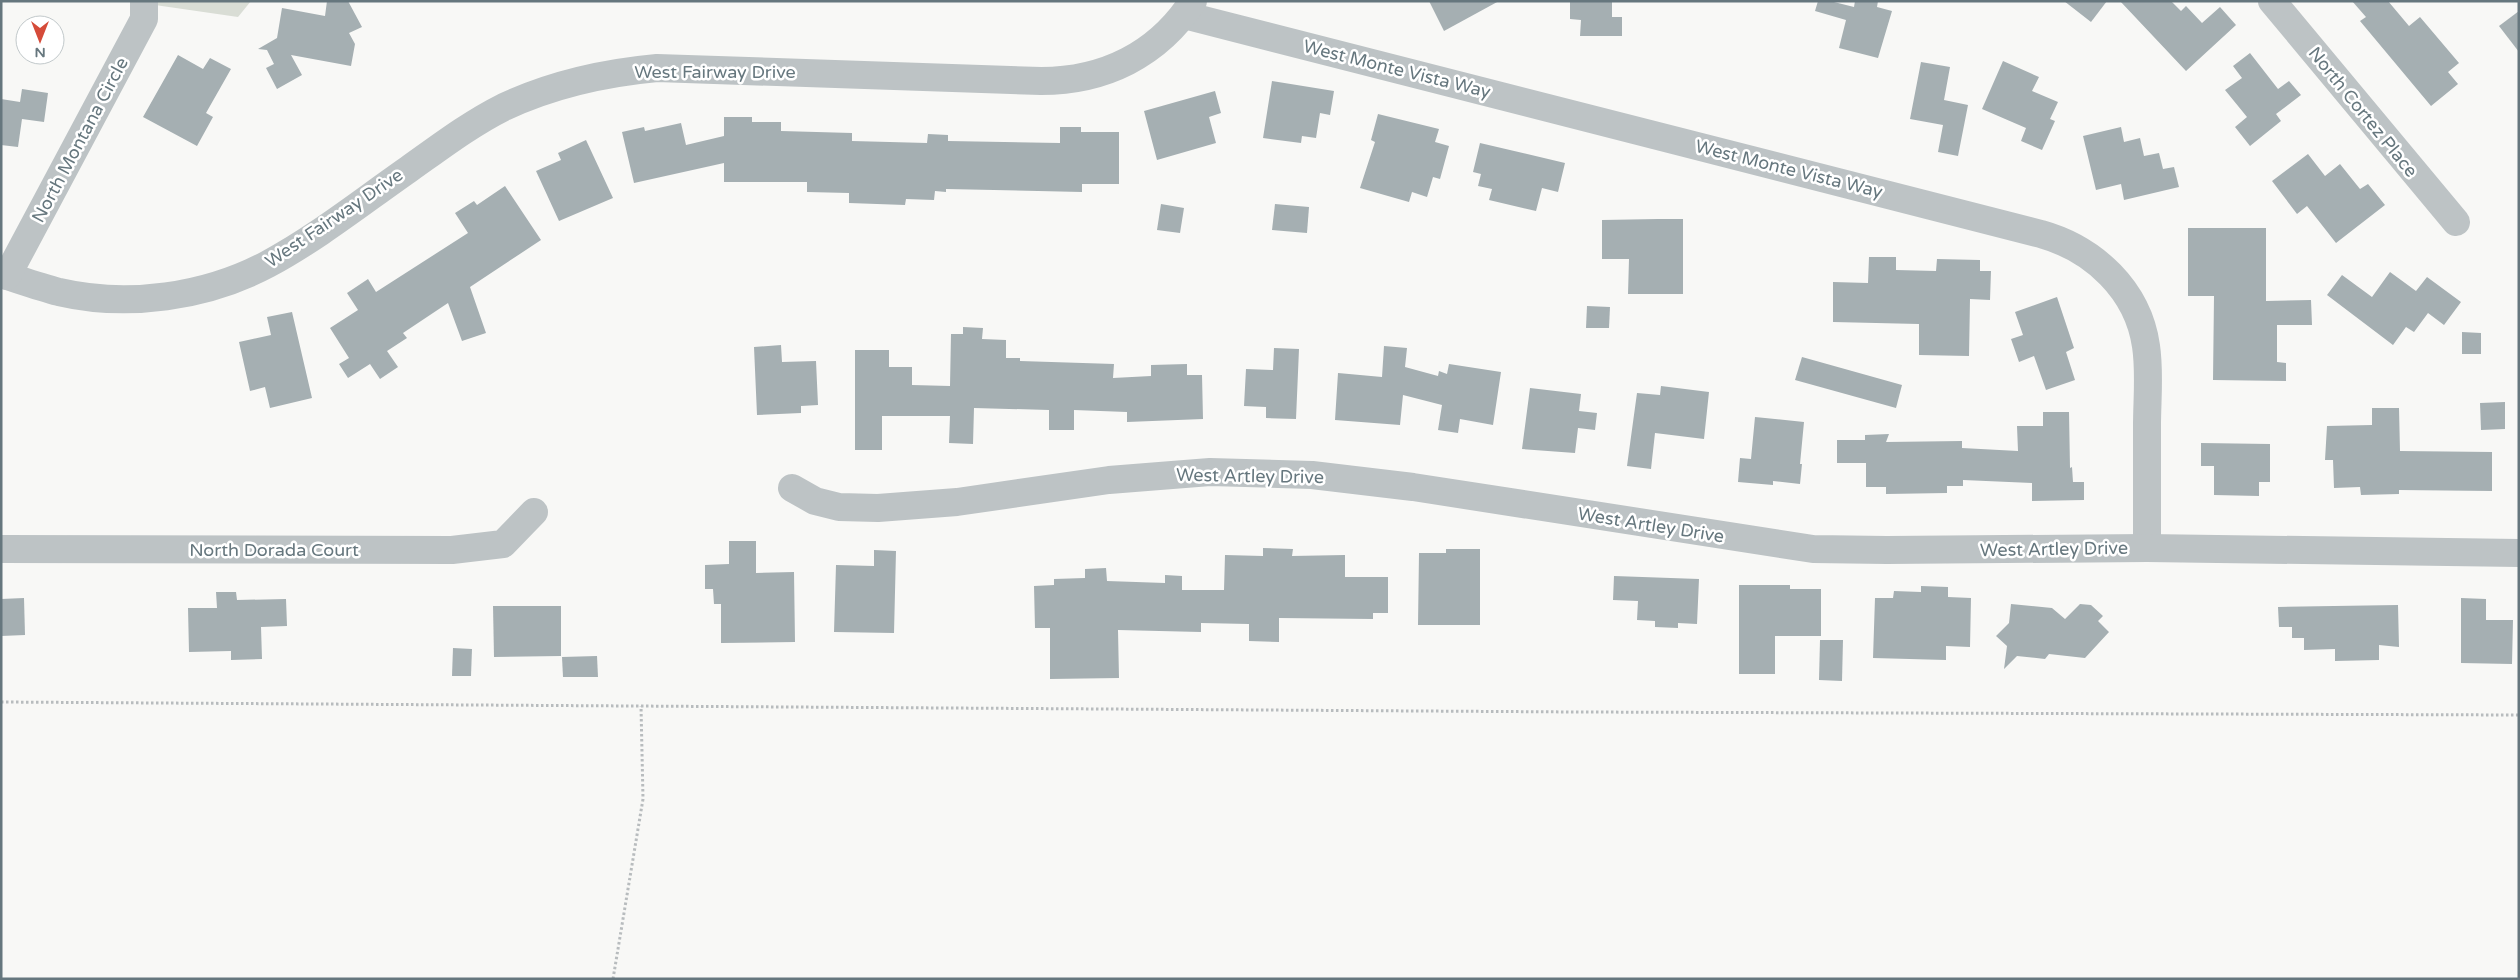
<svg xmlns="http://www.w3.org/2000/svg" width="2520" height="980" viewBox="0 0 2520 980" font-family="'Varela Round',sans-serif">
	<rect width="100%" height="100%" fill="#f8f8f6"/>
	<path fill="#d9ddd5" d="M 156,1 L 251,1 L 238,17 L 155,5 Z"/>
	<g fill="#a5afb2">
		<path d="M 327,1 L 348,1 L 362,27 L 349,33 L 355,44 L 351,66 L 291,55 L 302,75 L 277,89 L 266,68 L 274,64 L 267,50 L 258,49 L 277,38 L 282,8 L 325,16 Z"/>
		<path d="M 1429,1 L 1499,1 L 1444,31 Z"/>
		<path d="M 1570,1 L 1612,1 L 1612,17 L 1622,17 L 1622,36 L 1580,36 L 1581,20 L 1570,19 Z"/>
		<path d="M 1818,1 L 1830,1 L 1854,7 L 1855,1 L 1878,1 L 1877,7 L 1892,11 L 1878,58 L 1839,48 L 1846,20 L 1815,11 Z"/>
		<path d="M 2064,1 L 2107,1 L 2091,22 Z"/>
		<path d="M 2120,1 L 2171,1 L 2181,11 L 2186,6 L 2202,23 L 2220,7 L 2236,25 L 2186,71 Z"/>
		<path d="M 2352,1 L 2388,1 L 2409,26 L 2420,17 L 2459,63 L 2448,72 L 2458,84 L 2431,106 L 2360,21 L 2366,17 Z"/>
		<path d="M 2519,11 L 2519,52 L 2499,26 Z"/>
		<path d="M 2250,53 L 2278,89 L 2289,81 L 2301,95 L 2276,114 L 2281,121 L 2250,146 L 2235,127 L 2247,117 L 2225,90 L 2242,78 L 2233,66 Z"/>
		<path d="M 178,55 L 203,69 L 210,58 L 231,69 L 206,113 L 213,117 L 197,146 L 143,117 Z"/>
		<path d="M 2003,61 L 2039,77 L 2032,91 L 2058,102 L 2050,119 L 2055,121 L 2042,150 L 2021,141 L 2026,128 L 1982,109 Z"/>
		<path d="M 1921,62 L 1950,67 L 1944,100 L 1968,105 L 1958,156 L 1938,152 L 1943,125 L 1910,119 Z"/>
		<path d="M 1272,81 L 1334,91 L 1330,115 L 1320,113 L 1316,138 L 1302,136 L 1301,143 L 1263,138 Z"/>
		<path d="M 22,89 L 48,93 L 44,122 L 22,119 L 18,147 L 1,145 L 1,99 L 20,102 Z"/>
		<path d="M 1215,91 L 1221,113 L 1209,117 L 1216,143 L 1157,160 L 1144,111 Z"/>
		<path d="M 1378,114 L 1439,129 L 1435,142 L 1449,146 L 1440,179 L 1433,177 L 1427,197 L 1412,192 L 1409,202 L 1360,188 L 1375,142 L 1371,140 Z"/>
		<path d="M 724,117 L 752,117 L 752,122 L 781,122 L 781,131 L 852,133 L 852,141 L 927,143 L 928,134 L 948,135 L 948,141 L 1060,143 L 1060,127 L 1081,127 L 1081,132 L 1119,132 L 1119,184 L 1082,184 L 1082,192 L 946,189 L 946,192 L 935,191 L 934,200 L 906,199 L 905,205 L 849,203 L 849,193 L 807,192 L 807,182 L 724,182 L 724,163 L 634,183 L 622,132 L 644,127 L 645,131 L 681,123 L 686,145 L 724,136 Z"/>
		<path d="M 2121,127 L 2124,142 L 2140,138 L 2144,156 L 2159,153 L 2163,169 L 2174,167 L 2179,187 L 2124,200 L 2121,184 L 2096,190 L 2083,136 Z"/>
		<path d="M 586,140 L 613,198 L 559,221 L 536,171 L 561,160 L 558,153 Z"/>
		<path d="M 1480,143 L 1565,163 L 1558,192 L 1542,188 L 1536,211 L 1489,200 L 1492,189 L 1478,186 L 1481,174 L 1473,172 Z"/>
		<path d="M 2308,154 L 2325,176 L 2340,164 L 2360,189 L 2368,184 L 2385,205 L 2336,243 L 2307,206 L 2297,214 L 2272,181 Z"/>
		<path d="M 505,186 L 541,240 L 470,287 L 486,333 L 462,341 L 448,303 L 403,333 L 407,338 L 387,351 L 398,367 L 380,379 L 370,364 L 348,378 L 339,364 L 349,358 L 330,328 L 358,310 L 347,293 L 368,279 L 376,292 L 468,233 L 455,213 L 474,201 L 477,205 Z"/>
		<path d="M 1161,204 L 1184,208 L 1180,233 L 1157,230 Z"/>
		<path d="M 1275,204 L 1309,207 L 1307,233 L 1272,230 Z"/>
		<path d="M 1658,219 L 1683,219 L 1683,294 L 1628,294 L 1629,259 L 1602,259 L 1602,220 Z"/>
		<path d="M 2188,228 L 2266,228 L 2266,301 L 2311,300 L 2312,325 L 2277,325 L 2277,362 L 2286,363 L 2286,381 L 2213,380 L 2214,296 L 2188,296 Z"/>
		<path d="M 1869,257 L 1896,257 L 1896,270 L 1936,271 L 1937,259 L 1980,260 L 1980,271 L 1991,271 L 1990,300 L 1970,299 L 1969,356 L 1919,355 L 1919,324 L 1833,322 L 1833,282 L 1868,283 Z"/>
		<path d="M 2390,272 L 2416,291 L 2427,277 L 2461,302 L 2444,325 L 2428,313 L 2414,332 L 2406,327 L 2393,345 L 2327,295 L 2342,275 L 2372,297 Z"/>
		<path d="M 2057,297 L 2074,348 L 2066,352 L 2075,380 L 2046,390 L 2034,356 L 2019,362 L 2011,339 L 2023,335 L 2015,312 Z"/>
		<path d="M 1587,306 L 1610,307 L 1609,328 L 1586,328 Z"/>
		<path d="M 292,312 L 312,398 L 270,408 L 265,387 L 250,391 L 239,342 L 271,335 L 267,317 Z"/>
		<path d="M 963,327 L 983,328 L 982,339 L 1006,340 L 1006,358 L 1020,358 L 1020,361 L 1114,364 L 1113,378 L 1151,376 L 1151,365 L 1187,364 L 1187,375 L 1202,375 L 1203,419 L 1127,422 L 1127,412 L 1074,410 L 1074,430 L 1049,430 L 1049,410 L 974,408 L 973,444 L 949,443 L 950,416 L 882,416 L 882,450 L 855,450 L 855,350 L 889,350 L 889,367 L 912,367 L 912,385 L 950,386 L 951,334 L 963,334 Z"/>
		<path d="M 2462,332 L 2481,333 L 2481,354 L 2462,354 Z"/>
		<path d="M 781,345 L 782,362 L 816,361 L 818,405 L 801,406 L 801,413 L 757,415 L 754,347 Z"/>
		<path d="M 1384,346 L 1407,348 L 1405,367 L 1438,376 L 1439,371 L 1447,374 L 1449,364 L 1501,372 L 1493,425 L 1460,419 L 1458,433 L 1438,430 L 1442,405 L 1403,395 L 1400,425 L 1335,420 L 1338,373 L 1382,377 Z"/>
		<path d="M 1274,348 L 1299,349 L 1296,419 L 1266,418 L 1266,407 L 1244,406 L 1246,369 L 1273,370 Z"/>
		<path d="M 1802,357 L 1902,385 L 1896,408 L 1795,380 Z"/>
		<path d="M 1661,386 L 1709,392 L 1704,439 L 1655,433 L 1651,469 L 1627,466 L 1637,393 L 1660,395 Z"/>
		<path d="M 1530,388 L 1581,394 L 1579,411 L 1597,413 L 1595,430 L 1578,428 L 1575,453 L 1522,449 Z"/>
		<path d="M 2505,402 L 2505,429 L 2481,430 L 2480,403 Z"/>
		<path d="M 2372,408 L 2399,408 L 2400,451 L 2492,452 L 2492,491 L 2399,490 L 2399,494 L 2361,495 L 2360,487 L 2334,488 L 2333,460 L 2325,460 L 2327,426 L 2372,425 Z"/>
		<path d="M 2043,412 L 2069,412 L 2070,468 L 2072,467 L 2073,482 L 2084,482 L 2084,500 L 2032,501 L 2032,483 L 1963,480 L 1963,486 L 1947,486 L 1947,493 L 1886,494 L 1886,487 L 1866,487 L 1866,463 L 1837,463 L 1837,440 L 1865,440 L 1865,435 L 1889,434 L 1886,442 L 1962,441 L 1962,448 L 2018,451 L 2017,426 L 2043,426 Z"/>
		<path d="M 1755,417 L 1804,422 L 1800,464 L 1802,464 L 1800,484 L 1773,481 L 1773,485 L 1738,482 L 1740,458 L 1751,459 Z"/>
		<path d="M 2201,443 L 2270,444 L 2270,482 L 2259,482 L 2259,496 L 2214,495 L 2214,466 L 2201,466 Z"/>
		<path d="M 729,541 L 756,541 L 756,573 L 794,572 L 795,642 L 721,643 L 721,604 L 714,604 L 713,589 L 705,589 L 705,565 L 729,564 Z"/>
		<path d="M 1263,548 L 1293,549 L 1292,556 L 1345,555 L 1345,577 L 1388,577 L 1388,613 L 1373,613 L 1373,619 L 1279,618 L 1279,642 L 1249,641 L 1249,624 L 1201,623 L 1201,632 L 1118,630 L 1119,678 L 1050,679 L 1050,628 L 1035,628 L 1034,586 L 1054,585 L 1054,579 L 1085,578 L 1085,569 L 1106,568 L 1107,581 L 1165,583 L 1165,575 L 1182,576 L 1182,590 L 1224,590 L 1225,555 L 1263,556 Z"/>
		<path d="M 1446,549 L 1480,549 L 1480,625 L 1418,625 L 1419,553 L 1446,553 Z"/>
		<path d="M 874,550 L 896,551 L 894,633 L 834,632 L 836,565 L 874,566 Z"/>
		<path d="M 1614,576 L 1699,579 L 1697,624 L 1678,623 L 1678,628 L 1655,627 L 1655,621 L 1637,620 L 1638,601 L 1613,600 Z"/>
		<path d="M 1739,585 L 1790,585 L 1790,589 L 1821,589 L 1821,636 L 1775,636 L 1775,674 L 1739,674 Z"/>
		<path d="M 1921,586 L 1948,587 L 1948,597 L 1971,598 L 1970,647 L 1946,646 L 1946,660 L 1873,658 L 1875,598 L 1893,598 L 1894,591 L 1921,592 Z"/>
		<path d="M 216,592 L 236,592 L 237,600 L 286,599 L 287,626 L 261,627 L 262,659 L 231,660 L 231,651 L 189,652 L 188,608 L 217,608 Z"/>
		<path d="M 24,598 L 25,635 L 1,636 L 1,599 Z"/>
		<path d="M 2461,598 L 2486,599 L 2486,620 L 2513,620 L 2512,664 L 2461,663 Z"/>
		<path d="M 2011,604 L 2052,608 L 2065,619 L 2080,604 L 2091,605 L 2103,616 L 2098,621 L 2109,632 L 2085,658 L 2049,654 L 2045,659 L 2017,656 L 2004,669 L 2007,646 L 1996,636 L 2009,623 Z"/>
		<path d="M 2398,605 L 2399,647 L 2379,645 L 2379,660 L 2335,661 L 2335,649 L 2304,650 L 2304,638 L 2292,638 L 2292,627 L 2279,627 L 2278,607 Z"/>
		<path d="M 493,606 L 561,606 L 561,656 L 494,657 Z"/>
		<path d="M 1820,640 L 1843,640 L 1842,681 L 1819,680 Z"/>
		<path d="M 453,648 L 472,649 L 471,676 L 452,676 Z"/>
		<path d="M 597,656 L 598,677 L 563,677 L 562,657 Z"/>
	</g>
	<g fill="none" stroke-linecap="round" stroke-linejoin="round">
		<g stroke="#b8bcbe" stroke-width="3" stroke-dasharray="2.5 2.5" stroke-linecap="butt">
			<path d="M 1,702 L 1578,712 L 2519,715"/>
			<path d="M 613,979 L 643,799 L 641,706"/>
		</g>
		<g stroke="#bdc3c5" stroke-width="28">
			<path d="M 2272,1 L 2456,222"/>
			<path d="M 1184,15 L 2041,234 C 2094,249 2138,290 2146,346 C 2150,372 2147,400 2147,426 C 2147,467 2147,507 2147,548"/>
			<path d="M 1,274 C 20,280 40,287 59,292 C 128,308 206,297 268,264 C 318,237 363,201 409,169 C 440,147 470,124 504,107 C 553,84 603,73 657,68 L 1041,81 C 1104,81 1158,55 1193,1"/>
			<path d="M 7,276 L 144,19 L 144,1"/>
			<path d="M 792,488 L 815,501 L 839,507 L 878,508 L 957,502 L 1109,480 L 1210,472 L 1312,475 L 1413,487 L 1813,549 L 1887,550 L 2147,548 L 2519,553"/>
			<path d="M 1,549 L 452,550 L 503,544 L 534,512"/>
		</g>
	</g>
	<g text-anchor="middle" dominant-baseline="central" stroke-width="5" stroke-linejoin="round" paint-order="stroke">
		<g font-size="18" fill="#66777e" stroke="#fff">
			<text transform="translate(1397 69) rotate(14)">West Monte Vista Way</text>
			<text x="715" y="72">West Fairway Drive</text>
			<text transform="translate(2363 112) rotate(51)">North Cortez Place</text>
			<text transform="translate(80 140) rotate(-62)">North Montana Circle</text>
			<text transform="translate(1789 169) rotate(14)">West Monte Vista Way</text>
			<text transform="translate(334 218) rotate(-34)">West Fairway Drive</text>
			<text transform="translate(1250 476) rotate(1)">West Artley Drive</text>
			<text transform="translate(1651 525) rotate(9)">West Artley Drive</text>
			<text transform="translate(2054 549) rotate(-1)">West Artley Drive</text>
			<text x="274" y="550">North Dorada Court</text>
		</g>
	</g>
	<rect width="2520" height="980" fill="none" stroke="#66777e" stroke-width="5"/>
	<g transform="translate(40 40) rotate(180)"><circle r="24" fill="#ffffff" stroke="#c2c9cb"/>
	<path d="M0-4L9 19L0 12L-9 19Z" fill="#d54b39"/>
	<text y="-8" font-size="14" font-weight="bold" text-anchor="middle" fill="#66777e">N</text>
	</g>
</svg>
